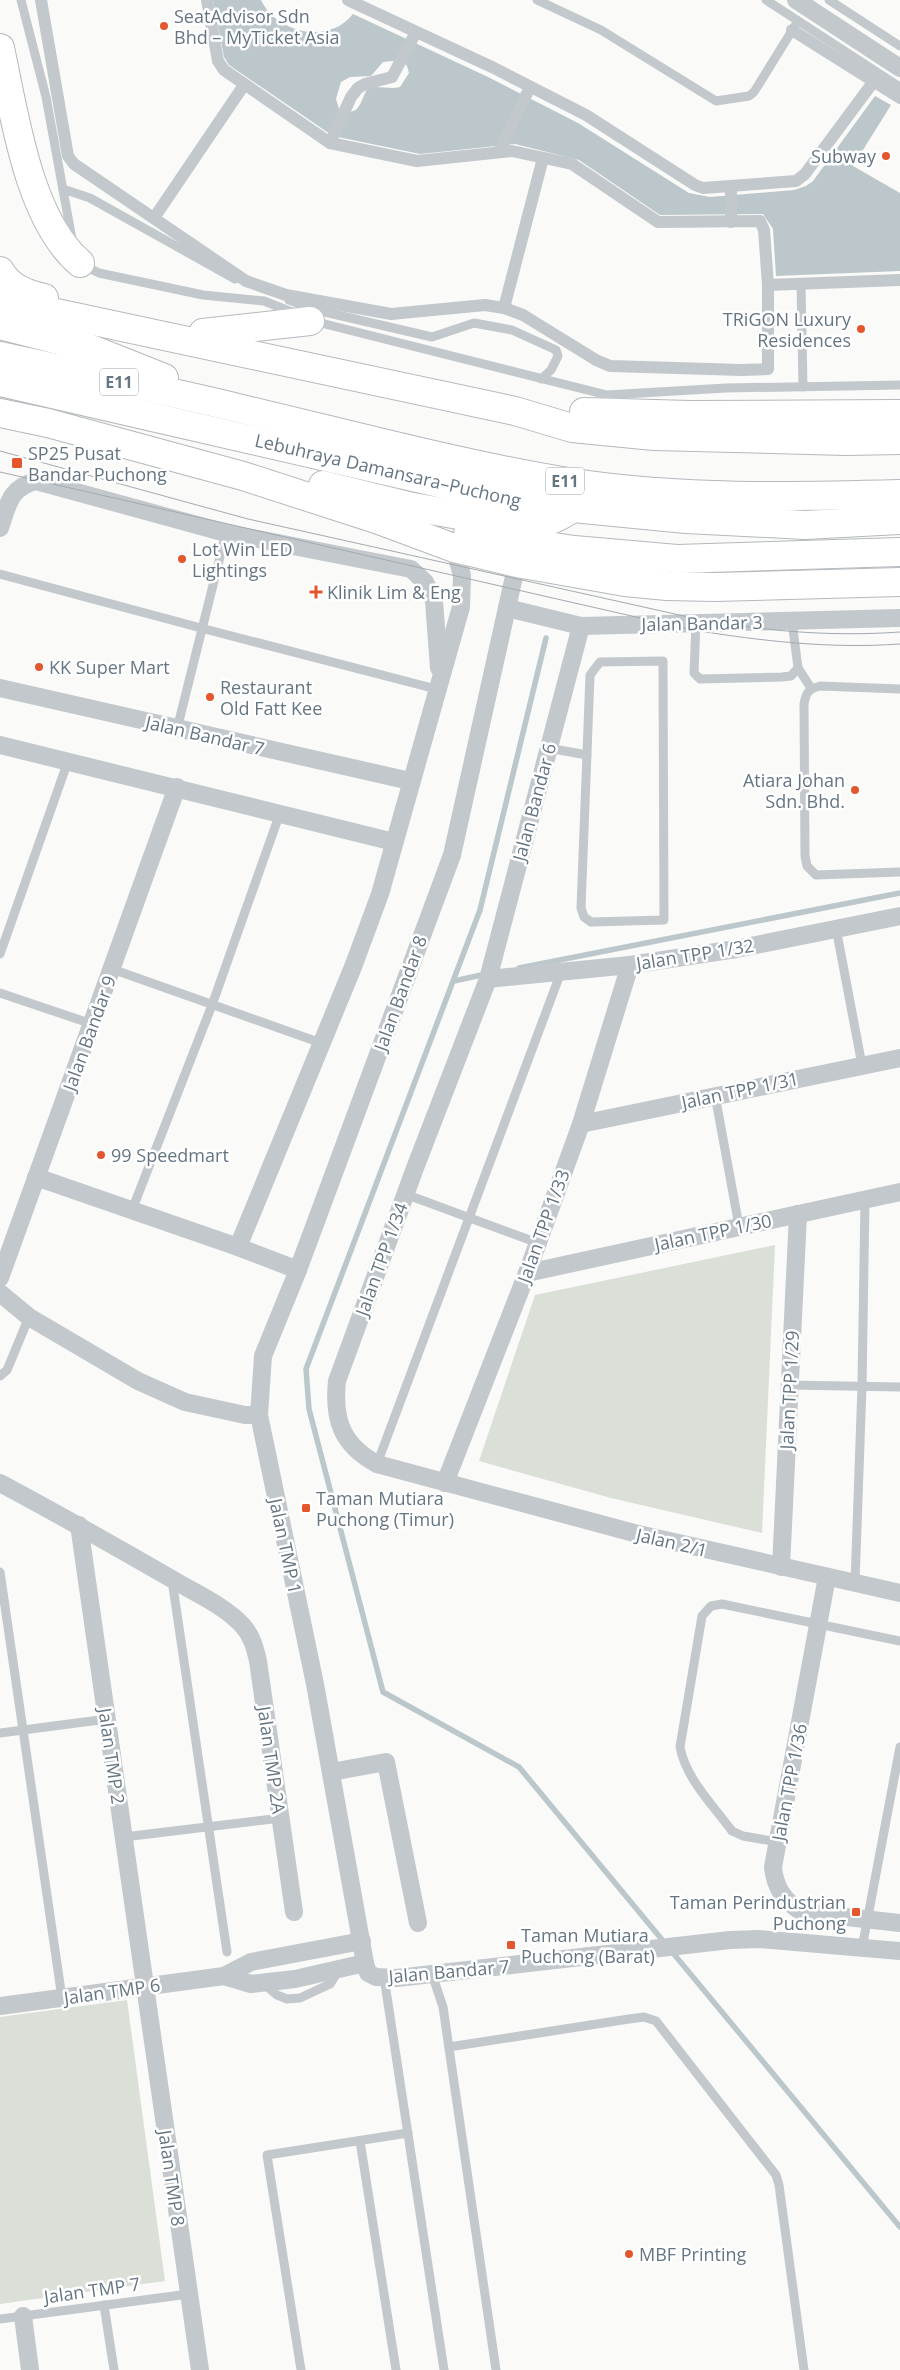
<svg xmlns="http://www.w3.org/2000/svg" width="900" height="2370" viewBox="0 0 900 2370" font-family="'Open Sans',sans-serif">
	<rect width="100%" height="100%" fill="#fafaf8"/>
	<g fill="#dadfd7">
		<path d="M 775,1245 L 762,1533 L 611,1498 L 479,1461 L 535,1295 Z"/>
		<path d="M 127,2000 L 165,2281 L 0,2304 L 0,2017 Z"/>
	</g>
	<path fill="#bbc7cb" fill-rule="evenodd" d="M 213,0 L 261,0 C 276,33 329,45 353,14 L 488,77 L 578,123 L 689,193 L 710,197 L 794,190 L 806,186 L 813,181 L 875,96 L 891,105 L 853,166 L 900,193 L 900,271 L 776,276 L 773,229 L 763,214 L 660,215 L 579,160 L 515,144 L 420,154 L 333,136 L 229,65 L 224,57 ZM 392,61 L 402,61 L 407,66 L 409,73 L 400,87 C 389,90 380,85 368,88 C 359,102 361,118 339,109 L 336,99 L 341,82 L 350,77 L 371,76 L 383,62 Z"/>
	<g fill="none" stroke-linecap="round" stroke-linejoin="round">
		<g stroke="#bbc7cb" stroke-width="5.5">
			<path d="M 546,638 L 480,910 L 306,1369 L 309,1409 L 383,1692 L 519,1767 L 900,2227"/>
			<path d="M 519,968 L 900,893"/>
			<path d="M 454,981 L 486,974"/>
		</g>
		<g stroke="#b4b9bd" stroke-width="30">
			<g id="motorway">
				<path d="M 0,48 C 14,112 28,219 80,263"/>
				<path d="M 0,271 C 10,288 26,294 44,298"/>
				<path d="M 0,301 L 515,411 L 572,428 L 654,436 L 846,441 L 900,440"/>
				<path d="M 0,325 L 86,347 L 164,378"/>
				<path d="M 203,333 L 310,321"/>
				<path d="M 0,356 C 81,374 162,389 242,409 C 353,435 462,465 574,483 C 682,499 792,497 900,494"/>
				<path d="M 0,382 L 487,494 L 573,508 L 686,519 L 805,525 L 900,520"/>
				<path d="M 584,412 L 689,415 L 900,414"/>
				<path d="M 0,413 L 48,423 L 243,476 L 376,519 L 454,548 L 517,563 L 625,582 L 667,586 L 714,587 L 900,582"/>
				<path d="M 323,485 L 413,507 L 527,527 C 545,524 558,518 573,508"/>
				<path d="M 468,534 L 574,550 L 677,559 L 900,552"/>
			</g>
		</g>
		<g stroke="#c3c8cc" stroke-width="9">
			<path d="M 21,0 L 46,97 L 72,239"/>
			<path d="M 537,0 L 601,30 L 716,101 L 749,96 L 754,92 L 798,21"/>
			<path d="M 766,0 L 900,87"/>
			<path d="M 829,0 L 900,46"/>
			<path d="M 63,189 L 90,198 L 235,279"/>
			<path d="M 83,265 L 99,273 L 203,295 L 264,301 L 297,314"/>
			<path d="M 801,283 L 803,387"/>
			<path d="M 289,300 L 316,310 L 432,337 L 474,323 L 512,330 L 556,350 L 558,356 L 551,370 L 541,379"/>
			<path d="M 313,321 L 607,395 L 726,388 L 900,385"/>
			<path d="M 0,574 L 201,628 L 436,689"/>
			<path d="M 792,621 L 798,668 L 811,688"/>
			<path d="M 696,623 L 694,673 L 700,679 L 782,677 L 791,676 L 798,668"/>
			<path d="M 663,661 L 664,920 L 591,922 L 584,917 L 581,908 L 590,675 L 600,662 Z"/>
			<path d="M 900,689 L 820,686 C 808,689 806,693 804,704 L 805,856 L 807,866 L 816,875 L 900,872"/>
			<path d="M 177,729 L 226,533"/>
			<path d="M 548,748 L 587,755"/>
			<path d="M 836,928 L 862,1065"/>
			<path d="M 0,954 L 68,761"/>
			<path d="M 112,969 L 321,1043"/>
			<path d="M 0,993 L 92,1024"/>
			<path d="M 715,1095 L 739,1226"/>
			<path d="M 405,1194 L 538,1243"/>
			<path d="M 132,1210 L 212,1005 L 280,813"/>
			<path d="M 0,1376 L 7,1370 L 29,1317"/>
			<path d="M 789,1385 L 900,1387"/>
			<path d="M 377,1464 L 561,972"/>
			<path d="M 0,1572 L 62,1998"/>
			<path d="M 172,1580 L 227,1952"/>
			<path d="M 855,1583 L 862,1386 L 865,1200"/>
			<path d="M 0,1733 L 107,1719"/>
			<path d="M 124,1837 L 281,1818"/>
			<path d="M 778,1842 L 743,1836 L 732,1831 C 713,1805 686,1779 680,1747 L 702,1616 L 711,1606 L 722,1604 L 900,1641"/>
			<path d="M 862,1948 L 900,1747"/>
			<path d="M 432,1974 L 443,2007 L 496,2370"/>
			<path d="M 384,1977 L 444,2370"/>
			<path d="M 263,1983 L 277,1995 L 287,1999 L 300,1998 L 330,1984 L 339,1970"/>
			<path d="M 449,2047 L 629,2019 L 644,2017 L 656,2021 L 776,2175 L 779,2185 L 804,2370"/>
			<path d="M 360,2141 L 396,2370"/>
			<path d="M 104,2305 L 114,2370"/>
			<path d="M 0,2319 L 189,2294"/>
			<path d="M 301,2370 L 267,2155 L 408,2133"/>
		</g>
		<g stroke="#c3c8cc" stroke-width="12">
			<path d="M 41,0 L 68,156 L 74,164 L 246,281 L 286,295 L 391,314 L 485,305 L 504,308 L 523,315 L 596,360 L 610,366 L 742,370 L 768,369 L 768,285"/>
			<path d="M 207,0 L 218,61 L 224,70 L 330,143 L 417,161 L 512,151 L 572,164 L 658,222 L 760,221 L 764,230 L 768,285 L 900,280"/>
			<path d="M 348,0 L 494,68 L 586,115 L 695,185 L 703,188 L 796,181 L 805,174 L 874,81"/>
			<path d="M 792,30 L 900,98"/>
			<path d="M 330,143 L 351,97 L 358,88 L 365,84 L 392,77 L 416,32"/>
			<path d="M 499,152 L 530,87"/>
			<path d="M 731,186 L 731,222"/>
			<path d="M 154,218 L 244,85"/>
			<path d="M 504,308 L 543,158"/>
		</g>
		<g stroke="#c3c8cc" stroke-width="18">
			<path d="M 796,0 L 900,68"/>
			<path d="M 0,528 C 8,505 9,488 36,481 L 226,533 L 411,569 L 425,582 L 434,601 L 439,668"/>
			<path d="M 517,563 L 452,855 L 298,1270 L 263,1356 L 259,1415 L 315,1684 L 365,1963 L 368,1973 L 376,1977 L 397,1978 L 730,1940 L 758,1939 L 900,1951"/>
			<path d="M 507,608 L 581,626 L 900,618"/>
			<path d="M 581,626 L 488,979 L 415,1168 L 337,1381 C 333,1420 342,1445 377,1464 L 634,1533 L 900,1593"/>
			<path d="M 0,688 L 410,781"/>
			<path d="M 0,745 L 394,842"/>
			<path d="M 488,979 L 630,965 L 736,949 L 900,916"/>
			<path d="M 581,1124 L 900,1058"/>
			<path d="M 36,1177 L 238,1247 L 298,1270"/>
			<path d="M 238,1247 L 353,967 L 380,894 L 461,607 L 462,575 L 454,548"/>
			<path d="M 527,1273 L 900,1192"/>
			<path d="M 0,1278 L 177,787"/>
			<path d="M 0,1293 L 29,1317 L 138,1381 L 185,1402 L 245,1415 L 259,1415"/>
			<path d="M 0,1483 C 60,1515 118,1548 177,1582 C 199,1595 226,1607 243,1626 C 252,1636 255,1648 258,1661 L 294,1912"/>
			<path d="M 445,1483 L 527,1273 L 581,1124 L 630,965"/>
			<path d="M 79,1525 L 200,2370"/>
			<path d="M 781,1567 L 798,1214"/>
			<path d="M 827,1577 L 773,1867 C 775,1888 784,1901 802,1912 L 900,1923"/>
			<path d="M 331,1772 L 386,1762 L 418,1923"/>
			<path d="M 224,1976 L 251,1984 L 295,1979 L 365,1963"/>
			<path d="M 0,2006 L 224,1976 L 251,1962 L 362,1941"/>
			<path d="M 23,2316 L 30,2370"/>
		</g>
		<use href="#motorway" stroke="#fff" stroke-width="28"/>
		<g stroke="#a2aab0" stroke-width="1">
			<path d="M 0,451 L 248,519 L 693,618 C 762,631 830,637 900,632"/>
			<path d="M 0,472 L 693,630 C 762,641 830,649 900,644"/>
		</g>
	</g>
	<g fill="#e4572e" stroke="#fff" stroke-width="2">
		<circle cx="164" cy="26" r="5"/>
		<circle cx="886" cy="156" r="5"/>
		<circle cx="861" cy="329" r="5"/>
		<rect x="11" y="457" width="12" height="12" rx="2.5"/>
		<circle cx="182" cy="559" r="5"/>
		<path d="M313.5 584.5h5v5h5v5h-5v5h-5v-5h-5v-5h5z"/>
		<circle cx="39" cy="667" r="5"/>
		<circle cx="210" cy="697" r="5"/>
		<circle cx="855" cy="790" r="5"/>
		<circle cx="101" cy="1155" r="5"/>
		<rect x="301" y="1503" width="10" height="10" rx="2.5"/>
		<rect x="851" y="1907" width="10" height="10" rx="2.5"/>
		<rect x="506" y="1940" width="10" height="10" rx="2.5"/>
		<circle cx="629" cy="2254" r="5"/>
	</g>
	<g text-anchor="middle" dominant-baseline="central" stroke-width="5" stroke-linejoin="round" paint-order="stroke">
		<g fill="#fff" stroke="#939fa8" stroke-width="1">
			<rect x="100" y="368.5" width="38" height="27" rx="4"/>
			<rect x="546" y="467.5" width="38" height="27" rx="4"/>
		</g>
		<g font-size="16" font-weight="bold" fill="#657683">
			<text x="119" y="382">E11</text>
			<text x="565" y="481">E11</text>
		</g>
		<g font-size="18" fill="#657683" stroke="#fff" text-anchor="start">
			<text x="174" y="16">SeatAdvisor Sdn<tspan x="174" dy="21">Bhd – MyTicket Asia</tspan></text>
			<text x="876" y="156" text-anchor="end">Subway</text>
			<text x="851" y="319" text-anchor="end">TRiGON Luxury<tspan x="851" dy="21">Residences</tspan></text>
			<text x="28" y="453">SP25 Pusat<tspan x="28" dy="21">Bandar Puchong</tspan></text>
			<text x="192" y="549">Lot Win LED<tspan x="192" dy="21">Lightings</tspan></text>
			<text x="327" y="592">Klinik Lim &amp; Eng</text>
			<text x="49" y="667">KK Super Mart</text>
			<text x="220" y="687">Restaurant<tspan x="220" dy="21">Old Fatt Kee</tspan></text>
			<text x="845" y="780" text-anchor="end">Atiara Johan<tspan x="845" dy="21">Sdn. Bhd.</tspan></text>
			<text x="111" y="1155">99 Speedmart</text>
			<text x="316" y="1498">Taman Mutiara<tspan x="316" dy="21">Puchong (Timur)</tspan></text>
			<text x="846" y="1902" text-anchor="end">Taman Perindustrian<tspan x="846" dy="21">Puchong</tspan></text>
			<text x="521" y="1935">Taman Mutiara<tspan x="521" dy="21">Puchong (Barat)</tspan></text>
			<text x="639" y="2254">MBF Printing</text>
		</g>
		<g font-size="18" fill="#657683" stroke="#fff">
			<text transform="translate(388 470) rotate(13)">Lebuhraya Damansara–Puchong</text>
			<text transform="translate(702 623) rotate(-1)">Jalan Bandar 3</text>
			<text transform="translate(205 735) rotate(13)">Jalan Bandar 7</text>
			<text transform="translate(534 802) rotate(-75)">Jalan Bandar 6</text>
			<text transform="translate(695 954) rotate(-9)">Jalan TPP 1/32</text>
			<text transform="translate(400 993) rotate(-70)">Jalan Bandar 8</text>
			<text transform="translate(89 1033) rotate(-70)">Jalan Bandar 9</text>
			<text transform="translate(740 1090) rotate(-12)">Jalan TPP 1/31</text>
			<text transform="translate(543 1226) rotate(-70)">Jalan TPP 1/33</text>
			<text transform="translate(713 1232) rotate(-12)">Jalan TPP 1/30</text>
			<text transform="translate(381 1259) rotate(-70)">Jalan TPP 1/34</text>
			<text transform="translate(789 1390) rotate(-87)">Jalan TPP 1/29</text>
			<text transform="translate(672 1542) rotate(13)">Jalan 2/1</text>
			<text transform="translate(286 1546) rotate(78)">Jalan TMP 1</text>
			<text transform="translate(112 1756) rotate(82)">Jalan TMP 2</text>
			<text transform="translate(272 1760) rotate(82)">Jalan TMP 2A</text>
			<text transform="translate(789 1782) rotate(-79)">Jalan TPP 1/36</text>
			<text transform="translate(449 1971) rotate(-5)">Jalan Bandar 7</text>
			<text transform="translate(112 1991) rotate(-8)">Jalan TMP 6</text>
			<text transform="translate(172 2178) rotate(82)">Jalan TMP 8</text>
			<text transform="translate(92 2290) rotate(-8)">Jalan TMP 7</text>
		</g>
	</g>
</svg>
